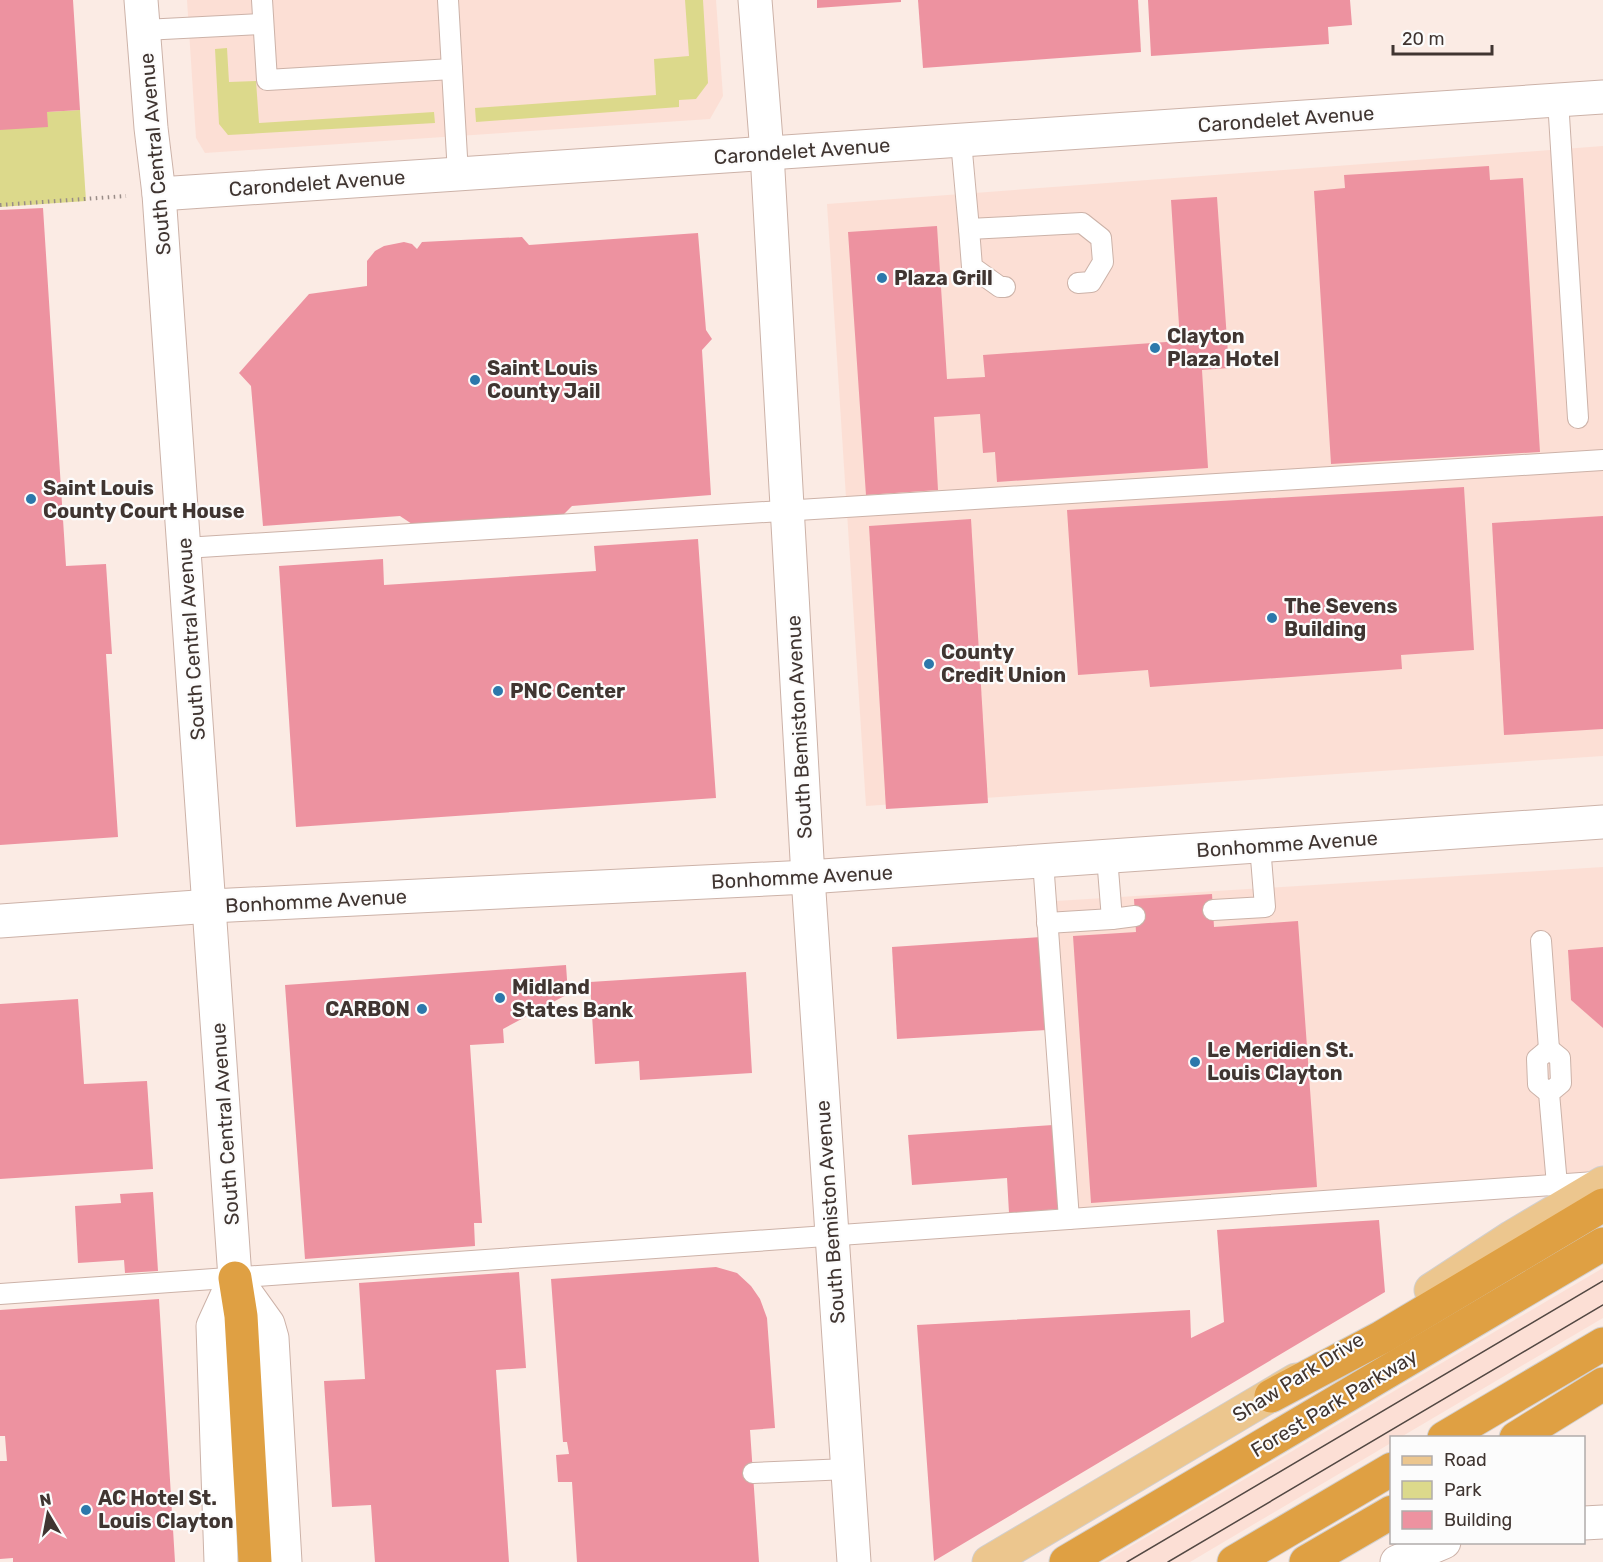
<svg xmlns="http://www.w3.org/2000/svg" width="1603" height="1562" viewBox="0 0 1603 1562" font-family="Rubik,sans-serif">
	<rect width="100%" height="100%" fill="#fbebe4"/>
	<g fill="#fcdfd5">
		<path d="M 187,0 L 716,0 L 723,96 L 710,119 L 205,153 L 196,138 Z"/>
		<path d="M 1603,146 L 1603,756 L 866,806 L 827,204 Z"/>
		<path d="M 1603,867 L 1603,1173 L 1074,1210 L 1056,901 Z"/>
		<path d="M 1603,1268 L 1603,1318 L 1401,1437 L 1392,1438 L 1391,1443 L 1190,1562 L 1104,1562 Z"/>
	</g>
	<g fill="#dcd98b">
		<path d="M 685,0 L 703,0 L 708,83 L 696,99 L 679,100 L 679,107 L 476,122 L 475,108 L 656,95 L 654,59 L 689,56 Z"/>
		<path d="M 227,48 L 229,82 L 256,81 L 259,123 L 434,112 L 435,123 L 228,135 L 219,124 L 215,49 Z"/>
		<path d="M 80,110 L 86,201 L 0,207 L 0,130 L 47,112 Z"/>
	</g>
	<g fill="#ed92a0">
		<path d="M 0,0 L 73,0 L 80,110 L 47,112 L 48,127 L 0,130 Z"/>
		<path d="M 817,0 L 901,0 L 901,2 L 817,8 Z"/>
		<path d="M 918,0 L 1138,0 L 1141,52 L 923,68 Z"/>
		<path d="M 1148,0 L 1350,0 L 1352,25 L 1328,27 L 1329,44 L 1151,56 Z"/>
		<path d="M 1489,166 L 1490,180 L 1523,178 L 1540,452 L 1331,464 L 1314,191 L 1345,188 L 1344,175 Z"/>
		<path d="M 1217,197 L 1229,368 L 1202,370 L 1208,468 L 997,482 L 995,452 L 983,453 L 980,414 L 934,417 L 938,490 L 866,495 L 848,232 L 937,226 L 947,379 L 985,377 L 983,355 L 1180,341 L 1171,200 Z"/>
		<path d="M 43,208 L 66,566 L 106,564 L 112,654 L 106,654 L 118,837 L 0,845 L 0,210 Z"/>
		<path d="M 698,233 L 706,330 L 712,339 L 702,350 L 711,495 L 572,506 L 560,518 L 415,526 L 400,516 L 263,526 L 251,386 L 239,373 L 309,294 L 367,286 L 367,261 L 375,251 L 384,246 L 404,242 L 412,244 L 417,249 L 422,242 L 522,237 L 529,245 Z"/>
		<path d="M 1464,487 L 1474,650 L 1401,655 L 1402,669 L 1150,687 L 1148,670 L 1078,675 L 1067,510 Z"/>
		<path d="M 1603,516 L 1603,729 L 1504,735 L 1492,523 Z"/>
		<path d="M 971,519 L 988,803 L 886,809 L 869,526 Z"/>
		<path d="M 698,539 L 716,798 L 296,827 L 279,566 L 383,559 L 384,585 L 596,571 L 594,546 Z"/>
		<path d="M 1212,894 L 1214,927 L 1298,921 L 1317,1187 L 1091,1203 L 1073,936 L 1136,932 L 1134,899 Z"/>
		<path d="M 1041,937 L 1047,1030 L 897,1039 L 892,947 Z"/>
		<path d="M 1603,947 L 1603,1028 L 1571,1000 L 1568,950 Z"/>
		<path d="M 566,965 L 568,994 L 503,1029 L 504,1043 L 470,1045 L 482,1223 L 474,1223 L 475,1246 L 305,1259 L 285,985 Z"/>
		<path d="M 746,972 L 752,1073 L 640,1080 L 639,1061 L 595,1064 L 590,982 Z"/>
		<path d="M 78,999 L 84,1084 L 147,1081 L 153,1169 L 0,1179 L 0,1004 Z"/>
		<path d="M 1053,1125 L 1059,1209 L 1009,1213 L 1007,1178 L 912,1185 L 908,1135 Z"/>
		<path d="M 153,1192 L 158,1271 L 125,1273 L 124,1260 L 78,1263 L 75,1206 L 121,1203 L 120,1194 Z"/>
		<path d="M 1379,1220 L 1385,1292 L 934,1561 L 917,1325 L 1190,1310 L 1191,1338 L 1224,1322 L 1217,1230 Z"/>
		<path d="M 716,1267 L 737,1273 L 751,1286 L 760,1299 L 767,1318 L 775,1428 L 750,1430 L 759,1562 L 577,1562 L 572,1482 L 558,1482 L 556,1455 L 569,1454 L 567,1442 L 563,1442 L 551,1279 Z"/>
		<path d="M 519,1272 L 526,1368 L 496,1370 L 509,1562 L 375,1562 L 371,1505 L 332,1507 L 324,1381 L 365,1379 L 359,1283 Z"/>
		<path d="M 159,1299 L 175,1562 L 13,1562 L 13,1558 L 0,1559 L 0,1461 L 7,1461 L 5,1436 L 0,1436 L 0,1310 Z"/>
	</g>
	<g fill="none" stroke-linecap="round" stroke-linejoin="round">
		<g stroke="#ccb2a8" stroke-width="22">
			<g id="lane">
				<path d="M 262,0 L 267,80 L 452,69"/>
				<path d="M 448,0 L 458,174"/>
				<path d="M 144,30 L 263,24"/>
				<path d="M 1558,100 L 1578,418"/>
				<path d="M 961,141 L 969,229"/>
				<path d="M 1005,287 L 1000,287 L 972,267 L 969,229 L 1082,223 L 1101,238 L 1103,262 L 1091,282 L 1078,283"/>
				<path d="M 185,548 L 1603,460"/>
				<path d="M 1107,857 L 1112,919 L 1135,916"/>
				<path d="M 1043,861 L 1069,1219"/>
				<path d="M 1213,910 L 1265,907 L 1260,846"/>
				<path d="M 1047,923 L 1112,919"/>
				<path d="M 1541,941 L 1549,1049"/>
				<path d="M 1549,1093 L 1561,1083 L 1560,1058 L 1549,1049 L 1537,1059 L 1538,1084 L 1549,1093 L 1557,1185"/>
				<path d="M 0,1294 L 1595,1182"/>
				<path d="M 753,1473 L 848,1469"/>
			</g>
		</g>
		<g stroke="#ccb2a8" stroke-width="35">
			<g id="street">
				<path d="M 1584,1523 L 1603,1522"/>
				<path d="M 1397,1562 L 1444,1542"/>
			</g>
		</g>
		<g stroke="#ccb2a8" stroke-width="35">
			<g id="secondary">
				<path d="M 141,0 L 151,128 L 159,194 L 235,1278 L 213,1326 L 221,1562"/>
				<path d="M 755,0 L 767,153 L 808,877 L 854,1562"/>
				<path d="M 159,194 L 1603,97"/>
				<path d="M 0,921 L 211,906 L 808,877 L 1603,822"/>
				<path d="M 235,1278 L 268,1324 L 272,1338 L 285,1562"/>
			</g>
		</g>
		<g stroke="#d1cfce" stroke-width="35">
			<g id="primary">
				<path d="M 1431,1290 L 1512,1237 L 1603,1183"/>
				<path d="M 989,1562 L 1296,1380"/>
			</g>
		</g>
		<g stroke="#d1cfce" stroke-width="35">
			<g id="highway">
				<path d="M 235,1278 L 241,1316 L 255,1562"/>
				<path d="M 1271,1396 L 1382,1337 L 1603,1205"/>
				<path d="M 1444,1438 L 1603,1344"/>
				<path d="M 1516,1438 L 1603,1384"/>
				<path d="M 1066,1562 L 1603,1244"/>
				<path d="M 1234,1562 L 1392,1469"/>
				<path d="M 1306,1562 L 1392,1512"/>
			</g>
		</g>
		<path stroke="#998c87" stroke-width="4" stroke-dasharray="1.5 4.5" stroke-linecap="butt" d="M 0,205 L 126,196"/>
		<use href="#lane" stroke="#fff" stroke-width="20"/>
		<use href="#street" stroke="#fff" stroke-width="33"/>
		<use href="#secondary" stroke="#fff" stroke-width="33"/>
		<use href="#primary" stroke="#ecc68e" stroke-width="33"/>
		<use href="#highway" stroke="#dfa043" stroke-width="33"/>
		<g stroke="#534843" stroke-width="1.5">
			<path d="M 1127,1562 L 1603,1281"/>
			<path d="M 1168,1562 L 1603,1305"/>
		</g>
	</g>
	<g fill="#2c78ab" stroke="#fcfcfc" stroke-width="2">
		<circle cx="882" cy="278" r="6"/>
		<circle cx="1155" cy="348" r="6"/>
		<circle cx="475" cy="380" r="6"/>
		<circle cx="31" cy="499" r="6"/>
		<circle cx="1272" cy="618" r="6"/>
		<circle cx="929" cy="664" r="6"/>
		<circle cx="498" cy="691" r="6"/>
		<circle cx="500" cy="998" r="6"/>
		<circle cx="422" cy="1009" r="6"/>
		<circle cx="1195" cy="1062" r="6"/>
		<circle cx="86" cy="1510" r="6"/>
	</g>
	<g text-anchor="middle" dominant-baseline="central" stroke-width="4.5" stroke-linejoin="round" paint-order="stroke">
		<g font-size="20" fill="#403531" stroke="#fcfcfc">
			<text transform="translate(1286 119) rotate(-4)">Carondelet Avenue</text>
			<text transform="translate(802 151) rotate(-4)">Carondelet Avenue</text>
			<text transform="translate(155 154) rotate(-95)">South Central Avenue</text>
			<text transform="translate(317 183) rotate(-4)">Carondelet Avenue</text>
			<text transform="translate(191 639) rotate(-94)">South Central Avenue</text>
			<text transform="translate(799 727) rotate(-93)">South Bemiston Avenue</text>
			<text transform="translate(1287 844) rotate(-4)">Bonhomme Avenue</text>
			<text transform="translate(802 877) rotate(-3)">Bonhomme Avenue</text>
			<text transform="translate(316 901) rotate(-3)">Bonhomme Avenue</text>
			<text transform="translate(225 1124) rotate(-94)">South Central Avenue</text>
			<text transform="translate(830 1212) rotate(-94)">South Bemiston Avenue</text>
			<text transform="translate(1298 1377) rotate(-32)">Shaw Park Drive</text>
			<text transform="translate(1334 1403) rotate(-31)">Forest Park Parkway</text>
		</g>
		<g font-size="20" font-weight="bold" fill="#403531" stroke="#fcfcfc" text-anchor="start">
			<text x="894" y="278">Plaza Grill</text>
			<text x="1167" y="336">Clayton<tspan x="1167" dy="23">Plaza Hotel</tspan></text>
			<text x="487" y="368">Saint Louis<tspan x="487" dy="23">County Jail</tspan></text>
			<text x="43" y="488">Saint Louis<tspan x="43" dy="23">County Court House</tspan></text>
			<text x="1284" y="606">The Sevens<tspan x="1284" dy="23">Building</tspan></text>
			<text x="941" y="652">County<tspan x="941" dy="23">Credit Union</tspan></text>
			<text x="510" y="691">PNC Center</text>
			<text x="512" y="987">Midland<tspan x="512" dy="23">States Bank</tspan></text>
			<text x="410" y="1009" text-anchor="end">CARBON</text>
			<text x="1207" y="1050">Le Meridien St.<tspan x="1207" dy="23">Louis Clayton</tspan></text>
			<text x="98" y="1498">AC Hotel St.<tspan x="98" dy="23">Louis Clayton</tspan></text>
		</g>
	</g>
	<rect x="1390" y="1436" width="195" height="108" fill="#fcfcfc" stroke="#b1acab" stroke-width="1.5"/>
	<rect x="1402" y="1456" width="30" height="9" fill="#ecc68e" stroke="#b1acab" stroke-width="1.5"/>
	<text x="1444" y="1466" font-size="18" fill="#403531">Road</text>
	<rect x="1402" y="1481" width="30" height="18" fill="#dcd98b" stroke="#b1acab" stroke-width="1.5"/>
	<text x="1444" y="1496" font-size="18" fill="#403531">Park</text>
	<rect x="1402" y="1511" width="30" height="18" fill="#ed92a0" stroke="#b1acab" stroke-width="1.5"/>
	<text x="1444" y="1526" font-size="18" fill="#403531">Building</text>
	<g transform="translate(48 1514) rotate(350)" stroke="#fcfcfc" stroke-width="4.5" paint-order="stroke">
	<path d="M0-4.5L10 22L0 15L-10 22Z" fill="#403531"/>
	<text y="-9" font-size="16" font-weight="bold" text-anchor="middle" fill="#403531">N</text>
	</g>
	<path d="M1393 45v9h99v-9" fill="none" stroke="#403531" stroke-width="3"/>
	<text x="1402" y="45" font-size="18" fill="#403531" stroke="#fcfcfc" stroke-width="4.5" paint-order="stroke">20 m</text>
</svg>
